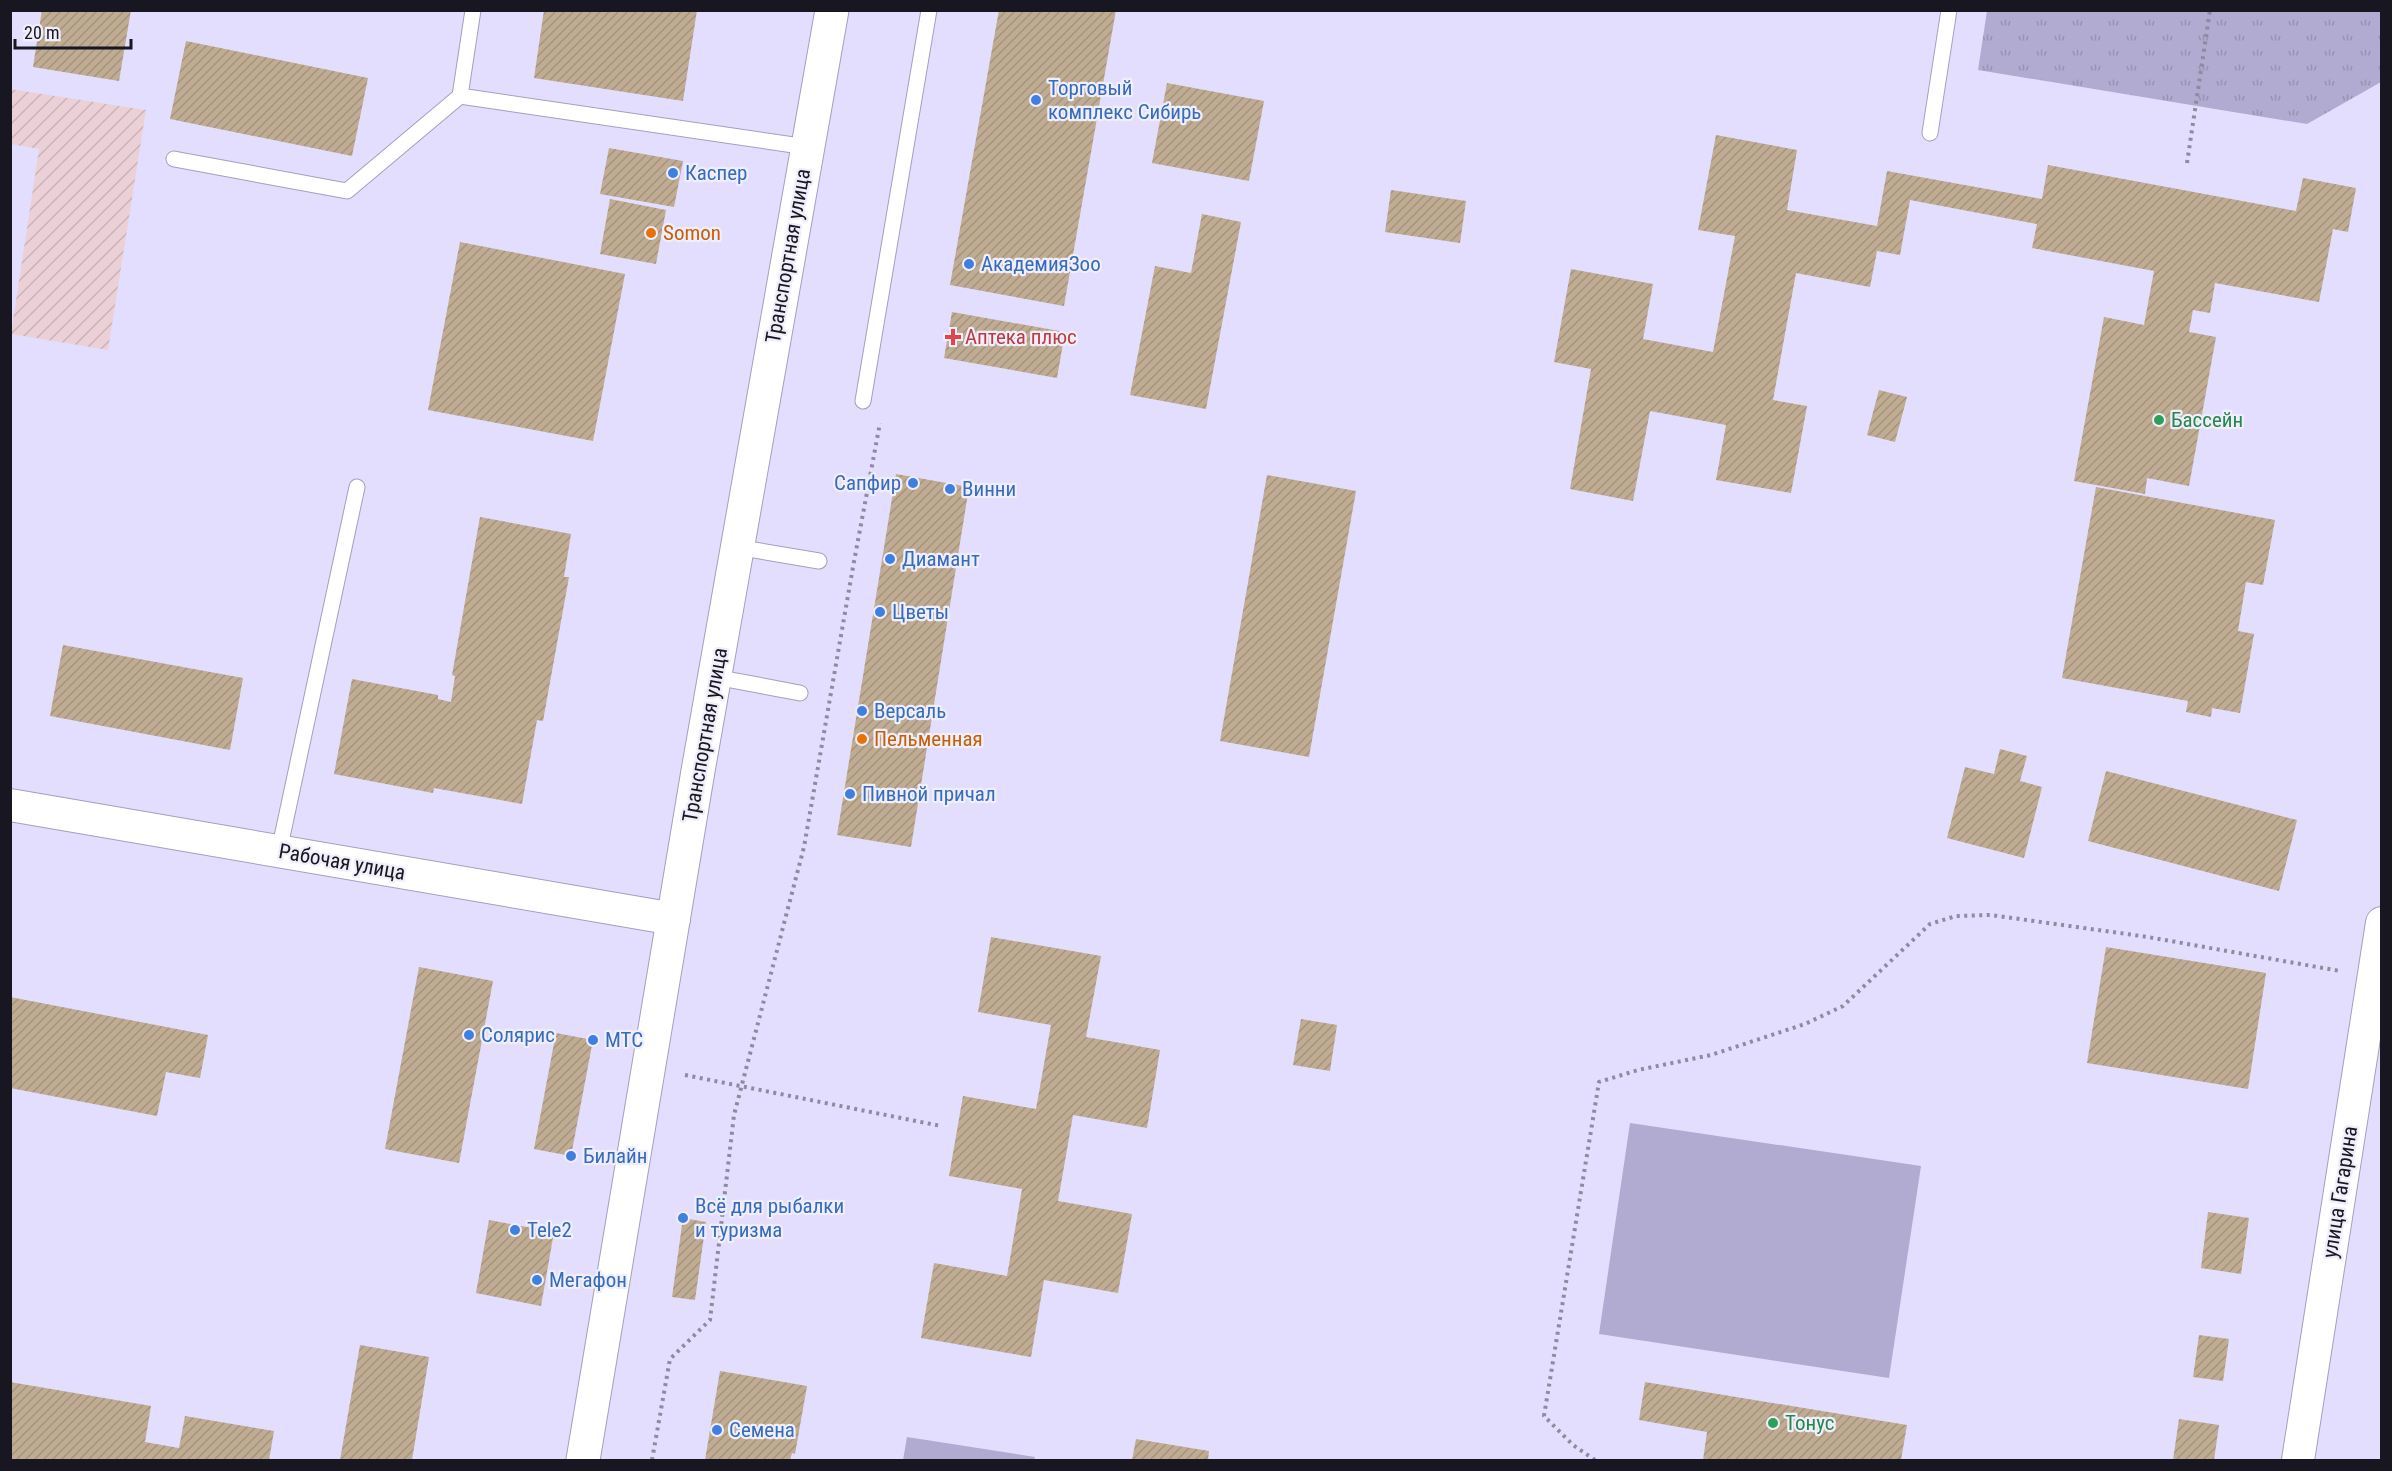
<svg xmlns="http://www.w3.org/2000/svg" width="2392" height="1471" viewBox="0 0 2392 1471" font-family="'Roboto Condensed',sans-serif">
	<defs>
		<pattern id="industrial-furrows" width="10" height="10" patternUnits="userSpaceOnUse" patternTransform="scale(1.5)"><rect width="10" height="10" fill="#ebd1d7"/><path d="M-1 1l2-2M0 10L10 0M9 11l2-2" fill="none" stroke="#c9b3b8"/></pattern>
		<pattern id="grass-tufts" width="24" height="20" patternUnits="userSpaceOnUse" patternTransform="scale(1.5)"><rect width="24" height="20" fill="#b1abd1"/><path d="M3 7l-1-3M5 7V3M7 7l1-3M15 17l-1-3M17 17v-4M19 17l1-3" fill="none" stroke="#9892b3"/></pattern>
		<pattern id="building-hatch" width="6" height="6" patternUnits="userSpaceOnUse" patternTransform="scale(1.5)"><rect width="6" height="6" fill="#c0ac93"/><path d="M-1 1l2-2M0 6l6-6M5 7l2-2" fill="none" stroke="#a4937e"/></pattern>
	</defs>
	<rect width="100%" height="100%" fill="#e3defd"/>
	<path fill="url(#industrial-furrows)" d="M 10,89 L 146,110 L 108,350 L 11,334 L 39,149 L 11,144 Z"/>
	<path fill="url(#grass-tufts)" d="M 1987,11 L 2381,11 L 2381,82 L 2307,124 L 1978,70 Z"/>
	<g fill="#b1abd1">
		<path d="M 1630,1123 L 1921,1166 L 1889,1378 L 1599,1334 Z"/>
		<path d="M 907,1437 L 1035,1457 L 1034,1460 L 903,1460 Z"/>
	</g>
	<g fill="url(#building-hatch)">
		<path d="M 42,10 L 131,10 L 119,81 L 33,67 Z"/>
		<path d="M 544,10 L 697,10 L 683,101 L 534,78 Z"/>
		<path d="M 999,10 L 1116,10 L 1064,306 L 950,285 Z"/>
		<path d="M 186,41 L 368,78 L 352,156 L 170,119 Z"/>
		<path d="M 1167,83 L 1264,101 L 1249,181 L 1152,163 Z"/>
		<path d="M 1716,135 L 1797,150 L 1787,210 L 1877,226 L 1887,171 L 2042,199 L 2048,165 L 2296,211 L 2303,178 L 2356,188 L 2348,232 L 2333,229 L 2319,302 L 2215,283 L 2210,313 L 2193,310 L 2189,332 L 2216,337 L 2189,486 L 2147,478 L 2145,494 L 2074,481 L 2104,317 L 2144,325 L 2154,271 L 2032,248 L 2037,224 L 1910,200 L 1900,255 L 1877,251 L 1870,287 L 1796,273 L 1773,400 L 1807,406 L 1791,493 L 1716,480 L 1726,425 L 1650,411 L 1633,501 L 1570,489 L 1591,369 L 1554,362 L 1571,269 L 1653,284 L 1643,339 L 1713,352 L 1735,236 L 1698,230 Z"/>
		<path d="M 609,148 L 683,161 L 674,207 L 600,194 Z"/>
		<path d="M 1391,190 L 1466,201 L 1460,243 L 1385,232 Z"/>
		<path d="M 610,199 L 666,210 L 656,264 L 600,254 Z"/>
		<path d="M 1202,214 L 1241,222 L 1206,409 L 1130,395 L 1155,266 L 1191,273 Z"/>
		<path d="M 460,242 L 625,274 L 593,441 L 428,410 Z"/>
		<path d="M 952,312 L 1065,332 L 1057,378 L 944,358 Z"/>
		<path d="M 1879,390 L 1907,397 L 1895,442 L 1867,435 Z"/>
		<path d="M 896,474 L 969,487 L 911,847 L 837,835 Z"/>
		<path d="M 1267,475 L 1356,491 L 1309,757 L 1220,741 Z"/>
		<path d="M 2096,487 L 2275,520 L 2263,585 L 2246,582 L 2238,631 L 2254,634 L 2240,713 L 2212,708 L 2211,717 L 2186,712 L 2188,701 L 2062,678 Z"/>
		<path d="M 480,517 L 571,534 L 564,577 L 569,577 L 543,721 L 537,720 L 522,804 L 434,788 L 433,793 L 334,774 L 352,679 L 438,695 L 438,699 L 451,702 L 455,676 L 452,675 Z"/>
		<path d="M 63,645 L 243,678 L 230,750 L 50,716 Z"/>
		<path d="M 2000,749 L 2027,756 L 2020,781 L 2042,787 L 2024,858 L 1947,838 L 1965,767 L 1994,774 Z"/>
		<path d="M 2106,771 L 2297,820 L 2279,891 L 2088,841 Z"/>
		<path d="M 991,937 L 1101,956 L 1086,1037 L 1160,1050 L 1147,1128 L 1073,1115 L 1058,1201 L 1132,1214 L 1118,1293 L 1044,1280 L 1031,1357 L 921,1338 L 934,1263 L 1007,1276 L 1022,1189 L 949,1176 L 963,1096 L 1036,1109 L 1051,1025 L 978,1012 Z"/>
		<path d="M 2106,947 L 2266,973 L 2248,1089 L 2087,1063 Z"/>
		<path d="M 419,967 L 493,981 L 459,1163 L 385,1149 Z"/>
		<path d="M 10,997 L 208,1035 L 200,1078 L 166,1072 L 157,1116 L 10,1088 Z"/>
		<path d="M 1301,1019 L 1337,1025 L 1330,1071 L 1293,1065 Z"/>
		<path d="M 556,1033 L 593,1040 L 571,1156 L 534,1149 Z"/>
		<path d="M 2208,1212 L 2249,1218 L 2241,1274 L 2201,1268 Z"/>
		<path d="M 683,1218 L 706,1222 L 695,1300 L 672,1297 Z"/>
		<path d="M 489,1220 L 554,1232 L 541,1306 L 476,1293 Z"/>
		<path d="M 2199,1335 L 2229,1339 L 2223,1381 L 2193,1377 Z"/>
		<path d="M 360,1345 L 429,1357 L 412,1460 L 340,1460 Z"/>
		<path d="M 720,1371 L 807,1386 L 795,1454 L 792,1453 L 790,1460 L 705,1460 Z"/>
		<path d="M 10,1382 L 151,1406 L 145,1442 L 179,1448 L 185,1416 L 274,1431 L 269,1460 L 10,1460 Z"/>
		<path d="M 1645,1382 L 1907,1425 L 1901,1460 L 1703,1460 L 1707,1432 L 1639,1420 Z"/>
		<path d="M 2179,1419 L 2219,1425 L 2214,1460 L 2173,1460 Z"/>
		<path d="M 1136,1439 L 1209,1451 L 1208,1460 L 1132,1460 Z"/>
	</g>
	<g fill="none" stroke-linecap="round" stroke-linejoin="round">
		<g stroke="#a49fbc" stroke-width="17">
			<g id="service">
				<path d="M 473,10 L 460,96 L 807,147"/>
				<path d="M 1930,133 L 1949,10"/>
				<path d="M 174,159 L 347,191 L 460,96"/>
				<path d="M 863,401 L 929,10"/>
				<path d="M 737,547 L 819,561"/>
				<path d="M 715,677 L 800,693"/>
				<path d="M 279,851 L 357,487"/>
			</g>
		</g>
		<g stroke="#a49fbc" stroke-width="34">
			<g id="minor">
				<path d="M 10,805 L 674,919"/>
				<path d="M 2298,1460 L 2382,923"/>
			</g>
		</g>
		<g stroke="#a49fbc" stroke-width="35">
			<path id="tertiary" d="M 583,1460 L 698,771 L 832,10"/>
		</g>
		<g stroke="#8e8aa0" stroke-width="4" stroke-dasharray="3 4.5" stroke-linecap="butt">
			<path d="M 2187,163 L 2210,10"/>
			<path d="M 685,1075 L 941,1126"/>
			<path d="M 652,1460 L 670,1359 L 710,1320 L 734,1115 L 804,847 L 853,567 L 880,423"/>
			<path d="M 1595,1460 L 1573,1445 L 1544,1416 L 1599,1082 L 1638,1070 L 1711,1055 L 1805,1024 L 1843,1006 L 1930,924 L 1956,916 L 1991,915 L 2148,937 L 2340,971"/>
		</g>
		<use href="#service" stroke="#fff" stroke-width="15"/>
		<use href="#minor" stroke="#fff" stroke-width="32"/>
		<use href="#tertiary" stroke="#fff" stroke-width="33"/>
	</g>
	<g fill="#3f7fe0" stroke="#f0eefa" stroke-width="2">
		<circle cx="1036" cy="100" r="6"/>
		<circle cx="673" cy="173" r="6"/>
		<circle cx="969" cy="264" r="6"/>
		<circle cx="913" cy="483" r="6"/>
		<circle cx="950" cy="489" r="6"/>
		<circle cx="890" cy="559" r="6"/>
		<circle cx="880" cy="612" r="6"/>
		<circle cx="862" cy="711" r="6"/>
		<circle cx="850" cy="794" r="6"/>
		<circle cx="469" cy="1035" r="6"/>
		<circle cx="593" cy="1040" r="6"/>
		<circle cx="571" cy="1156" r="6"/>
		<circle cx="683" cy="1218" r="6"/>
		<circle cx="515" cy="1230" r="6"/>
		<circle cx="537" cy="1280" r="6"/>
		<circle cx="717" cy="1430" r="6"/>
	</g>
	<g fill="#e8710a" stroke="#f0eefa" stroke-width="2">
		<circle cx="651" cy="233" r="6"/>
		<circle cx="862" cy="739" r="6"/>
	</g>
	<path fill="#e0444e" stroke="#f0eefa" stroke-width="2" d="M950 328h6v6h6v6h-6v6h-6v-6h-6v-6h6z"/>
	<g fill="#2e9e5b" stroke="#f0eefa" stroke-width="2">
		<circle cx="2159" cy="420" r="6"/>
		<circle cx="1773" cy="1423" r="6"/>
	</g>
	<g text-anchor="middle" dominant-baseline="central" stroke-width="4.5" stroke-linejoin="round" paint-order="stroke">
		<g font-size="21" fill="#366cbe" stroke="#f0eefa" text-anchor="start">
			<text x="1048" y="88">Торговый<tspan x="1048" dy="24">комплекс Сибирь</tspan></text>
			<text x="685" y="173">Каспер</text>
			<text x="981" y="264">АкадемияЗоо</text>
			<text x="901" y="483" text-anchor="end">Сапфир</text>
			<text x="962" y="489">Винни</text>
			<text x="902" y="559">Диамант</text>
			<text x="892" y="612">Цветы</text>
			<text x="874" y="711">Версаль</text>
			<text x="862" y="794">Пивной причал</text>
			<text x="481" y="1035">Солярис</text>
			<text x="605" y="1040">МТС</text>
			<text x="583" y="1156">Билайн</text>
			<text x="695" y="1206">Всё для рыбалки<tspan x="695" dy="24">и туризма</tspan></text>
			<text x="527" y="1230">Tele2</text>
			<text x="549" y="1280">Мегафон</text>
			<text x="729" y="1430">Семена</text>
		</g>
		<g font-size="21" fill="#c56008" stroke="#f0eefa" text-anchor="start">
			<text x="663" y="233">Somon</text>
			<text x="874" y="739">Пельменная</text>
		</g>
		<g font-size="21" fill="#181621" stroke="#f0eefa">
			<text transform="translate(788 256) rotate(-80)">Транспортная улица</text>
			<text transform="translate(705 735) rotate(-80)">Транспортная улица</text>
			<text transform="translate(342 862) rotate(10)">Рабочая улица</text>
			<text transform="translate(2340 1192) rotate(-81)">улица Гагарина</text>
		</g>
		<g font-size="21" fill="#be3a42" stroke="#f0eefa" text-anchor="start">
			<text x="965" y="337">Аптека плюс</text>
		</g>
		<g font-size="21" fill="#27864d" stroke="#f0eefa" text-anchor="start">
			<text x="2171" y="420">Бассейн</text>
			<text x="1785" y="1423">Тонус</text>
		</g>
	</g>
	<rect width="2392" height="1471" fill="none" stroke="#181621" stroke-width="24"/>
	<path d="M15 39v9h116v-9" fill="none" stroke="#181621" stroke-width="3"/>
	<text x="24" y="39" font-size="18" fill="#181621" stroke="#f0eefa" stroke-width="4.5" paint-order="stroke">20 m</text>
</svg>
